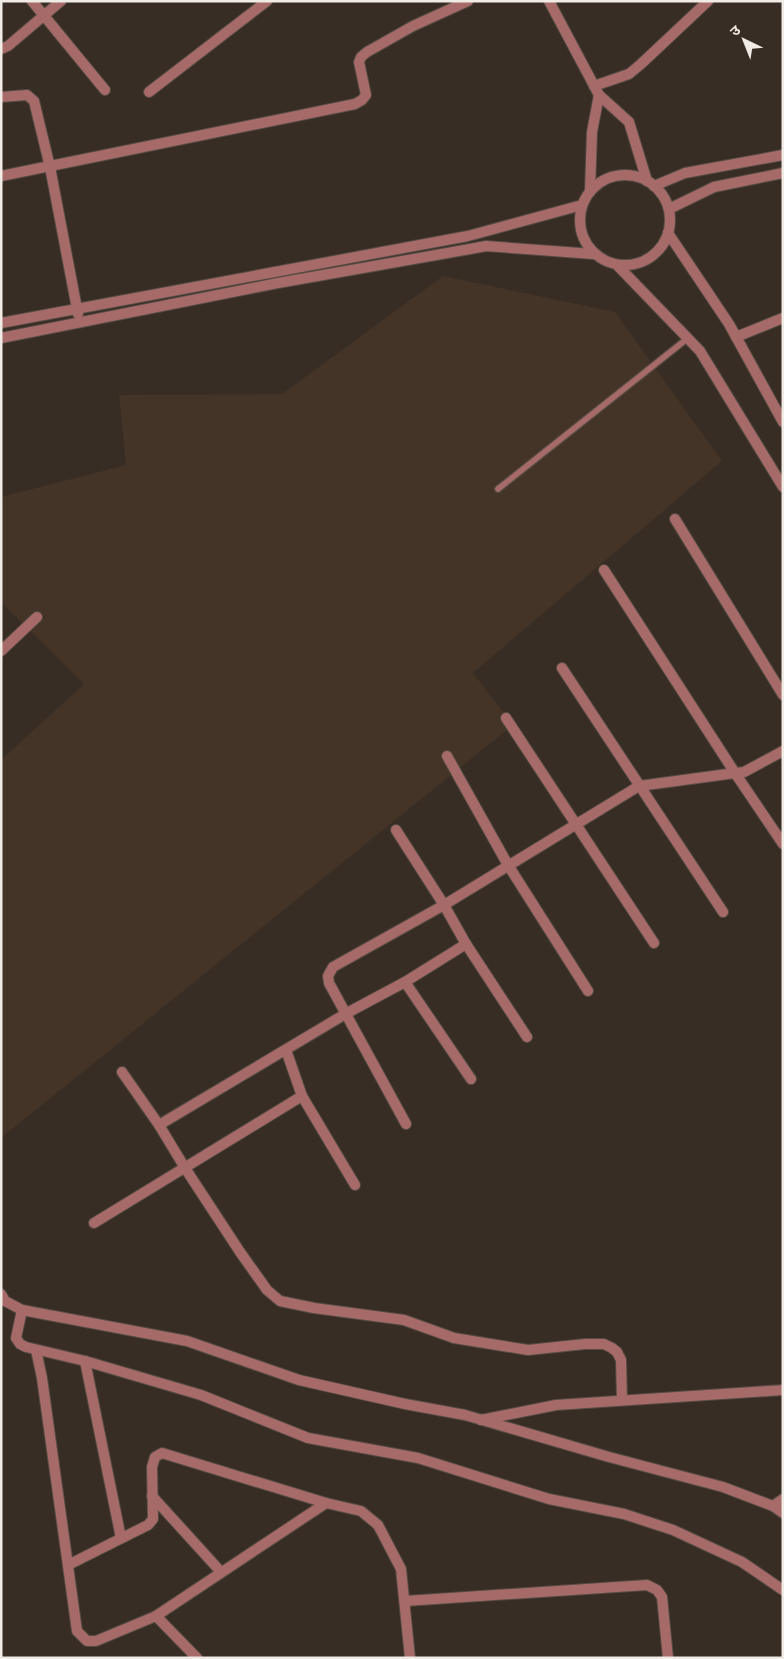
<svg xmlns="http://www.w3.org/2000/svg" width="784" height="1659" viewBox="0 0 784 1659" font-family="'Zilla Slab','Noto Sans Devanagari',serif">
	<rect width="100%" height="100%" fill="#372d24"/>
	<path fill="#443427" d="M 443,276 L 615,312 L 722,461 L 473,673 L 513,725 L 1,1138 L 1,760 L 84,684 L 1,602 L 1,497 L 126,465 L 119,395 L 282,394 Z"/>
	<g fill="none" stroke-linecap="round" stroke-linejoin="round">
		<g stroke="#554b43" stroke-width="8">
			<path id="service" d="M 498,489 L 688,338"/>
		</g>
		<g stroke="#554b43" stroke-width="12">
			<g id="minor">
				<path d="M 32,1 L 105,90"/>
				<path d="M 1,49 L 8,46 L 61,1"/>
				<path d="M 594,86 L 629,74 L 641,64 L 708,1"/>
				<path d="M 149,92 L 267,1"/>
				<path d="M 1,97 L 27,95 L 34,101 L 50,167 L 78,314"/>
				<path d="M 1,176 L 355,104 L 362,100 L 366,95 L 359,62 L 361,57 L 367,52 L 413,26 L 468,1"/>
				<path d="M 1,323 L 468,236 L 582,205"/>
				<path d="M 736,337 L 783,318"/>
				<path d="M 1,338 L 278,283 L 470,249 L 486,246 L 593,254"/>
				<path d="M 675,519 L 783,695"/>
				<path d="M 604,570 L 735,773 L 744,772 L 783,751"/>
				<path d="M 1,651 L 37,617"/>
				<path d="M 562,668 L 723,912"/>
				<path d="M 506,718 L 654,943"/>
				<path d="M 447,756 L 508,865 L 588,991"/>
				<path d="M 396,830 L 444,905 L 333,967 L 328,976 L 329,983 L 406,1124"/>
				<path d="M 466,944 L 527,1037"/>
				<path d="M 405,982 L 471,1079"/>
				<path d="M 122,1072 L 159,1125 L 185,1168 L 240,1252 L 267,1290 L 280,1301 L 314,1308 L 404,1320 L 454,1338 L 528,1350 L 585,1344 L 604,1344 L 612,1348 L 617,1352 L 621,1360 L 622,1400"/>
				<path d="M 302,1096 L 355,1185"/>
				<path d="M 159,1125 L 347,1013 L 405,982 L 466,944 L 444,905 L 639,786 L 735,773 L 783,844"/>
				<path d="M 94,1223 L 302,1096 L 286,1050"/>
				<path d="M 1,1294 L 5,1301 L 22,1310 L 187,1341 L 299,1380 L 405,1404 L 465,1415 L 609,1457 L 723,1487 L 773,1506 L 783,1513"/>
				<path d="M 22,1310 L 16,1338 L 20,1344 L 26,1347 L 85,1361 L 201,1395 L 308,1438 L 418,1458 L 549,1499 L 624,1514 L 673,1530 L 742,1562 L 783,1590"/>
				<path d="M 36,1350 L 42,1378 L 77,1631 L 87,1641 L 96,1641 L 156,1616 L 197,1658"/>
				<path d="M 85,1361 L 121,1538"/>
				<path d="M 481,1420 L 556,1405 L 783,1390"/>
				<path d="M 152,1496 L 221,1572"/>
				<path d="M 773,1506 L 783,1499"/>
				<path d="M 68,1565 L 148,1525 L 153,1519 L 152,1467 L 155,1457 L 162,1453 L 326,1503 L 361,1511 L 378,1525 L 401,1569 L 410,1658"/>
				<path d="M 405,1601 L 647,1585 L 657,1590 L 662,1597 L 668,1658"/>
				<path d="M 156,1616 L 326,1503"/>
			</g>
		</g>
		<g stroke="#554b43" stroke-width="12">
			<g id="tertiary">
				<path d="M 549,1 L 599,95 L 629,122 L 647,181"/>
				<circle cx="625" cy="220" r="45"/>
				<path d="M 654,186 L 685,173 L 783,155"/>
				<path d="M 590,191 L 592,132 L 599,95"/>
				<path d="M 669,209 L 714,187 L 783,173"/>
				<path d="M 668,233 L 729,324 L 783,422"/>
				<path d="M 618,266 L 700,351 L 783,487"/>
			</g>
		</g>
		<use href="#service" stroke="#a66a69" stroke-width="5.5"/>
		<use href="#minor" stroke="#a66a69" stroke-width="10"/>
		<use href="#tertiary" stroke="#a66a69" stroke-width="10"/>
	</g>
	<rect width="784" height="1659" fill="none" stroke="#f1ebe5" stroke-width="5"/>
	<g transform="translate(744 40) rotate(317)" stroke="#372d24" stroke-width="4" paint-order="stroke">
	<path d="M0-4L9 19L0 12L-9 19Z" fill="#f1ebe5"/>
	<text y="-8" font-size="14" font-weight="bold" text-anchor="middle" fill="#f1ebe5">उ</text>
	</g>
</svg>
